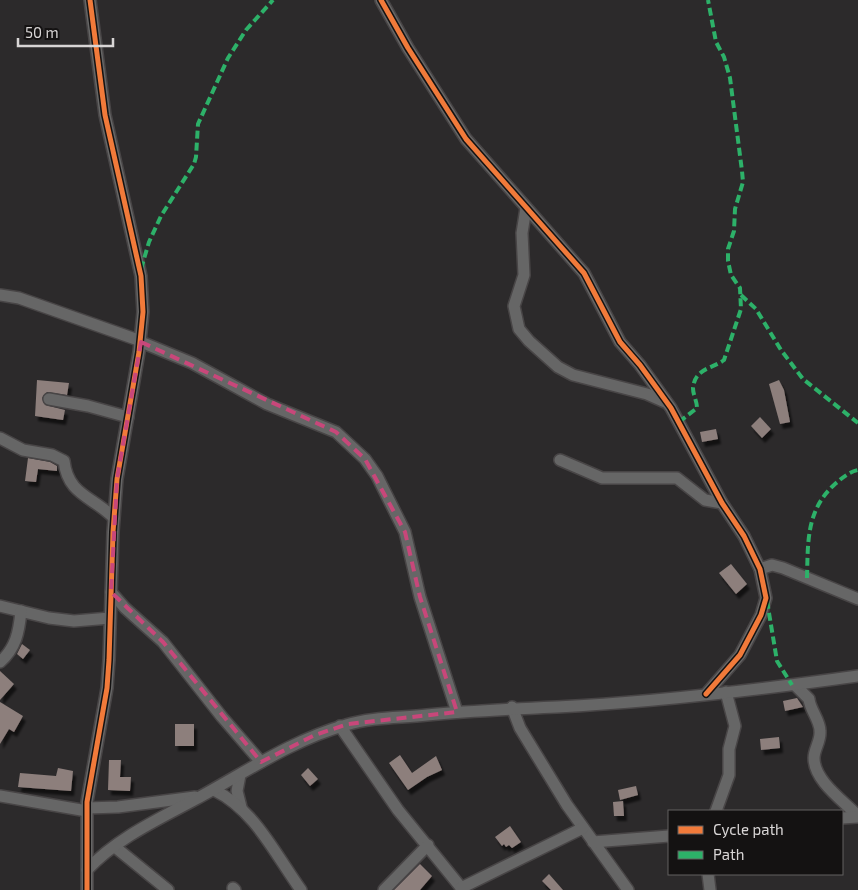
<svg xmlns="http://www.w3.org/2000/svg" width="858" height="890" viewBox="0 0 858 890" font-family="'Exo 2',sans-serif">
	<defs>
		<filter id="shadow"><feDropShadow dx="3" dy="5" stdDeviation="1" flood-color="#0009"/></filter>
	</defs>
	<rect width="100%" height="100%" fill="#2c2a2b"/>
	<g fill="#8d7f7c" filter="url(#shadow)">
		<path d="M 37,380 L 69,383 L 67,395 L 47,392 L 42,398 L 45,405 L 65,410 L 63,420 L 35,416 Z"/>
		<path d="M 779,380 L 784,390 L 790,422 L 780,424 L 769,384 Z"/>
		<path d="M 760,417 L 771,429 L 762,438 L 751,426 Z"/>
		<path d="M 716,429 L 718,439 L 702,442 L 700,432 Z"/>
		<path d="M 28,458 L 50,462 L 57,466 L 57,471 L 38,469 L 36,482 L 25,481 Z"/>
		<path d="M 731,564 L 747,584 L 736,594 L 719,573 Z"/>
		<path d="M 22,644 L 30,650 L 23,659 L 17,654 Z"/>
		<path d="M 0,671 L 14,684 L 0,700 Z"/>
		<path d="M 797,698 L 803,707 L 785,711 L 783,701 Z"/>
		<path d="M 0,702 L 23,716 L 14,732 L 9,729 L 0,744 Z"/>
		<rect x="175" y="724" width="19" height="22"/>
		<path d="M 779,737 L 780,748 L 761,750 L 760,739 Z"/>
		<path d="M 400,755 L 412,773 L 436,756 L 442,770 L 427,777 L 408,790 L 389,763 Z"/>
		<path d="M 109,760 L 121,760 L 120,777 L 131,777 L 130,791 L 108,790 Z"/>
		<path d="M 58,768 L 73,771 L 71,791 L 18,787 L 20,773 L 56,776 Z"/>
		<path d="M 308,768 L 318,779 L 310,786 L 301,775 Z"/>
		<path d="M 636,786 L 638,795 L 620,800 L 618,790 Z"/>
		<path d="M 623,801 L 624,816 L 614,816 L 613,802 Z"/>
		<path d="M 510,826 L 521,842 L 512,848 L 509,845 L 506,847 L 504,844 L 502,846 L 495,837 Z"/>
		<path d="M 420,864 L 432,876 L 420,890 L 394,890 Z"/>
		<path d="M 549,874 L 563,890 L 551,890 L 542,881 Z"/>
	</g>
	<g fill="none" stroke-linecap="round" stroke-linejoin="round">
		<g stroke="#484546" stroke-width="14">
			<g id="street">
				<path d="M 381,0 L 408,48 L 466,139 L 584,273 L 620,342 L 640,365 L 671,408 L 722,503 L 744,536 L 760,569 L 766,598 L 761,615 L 740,655 L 706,694"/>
				<path d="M 526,208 L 522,233 L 524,275 L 514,306 L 519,329 L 529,341 L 558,367 L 573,375 L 647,394 L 665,402"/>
				<path d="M 0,295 L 19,298 L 141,341"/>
				<path d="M 141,342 L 192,363 L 267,404 L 336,432 L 365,459 L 377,476 L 405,532 L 420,597 L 457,712"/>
				<path d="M 49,399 L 88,406 L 128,417"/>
				<path d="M 0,438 L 23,450 L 52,455 L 64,461 C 68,495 92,496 114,518"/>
				<path d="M 560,460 L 602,478 L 677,478 L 705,500 L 722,503"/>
				<path d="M 760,569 L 772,565 L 783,568 L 858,599"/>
				<path d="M 111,592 L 125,608 L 163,642 L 222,717 L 261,762"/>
				<path d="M 0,606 L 49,618 L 74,621 L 110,618"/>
				<path d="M 0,662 C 16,648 19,632 21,611"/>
				<path d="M 795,685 L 809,699 C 810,710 820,720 820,731 C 821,741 814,749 814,758 C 814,781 844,801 858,816"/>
				<path d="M 512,707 L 520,728 L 567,805 L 628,890"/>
				<path d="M 340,726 L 398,810 L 463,890"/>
				<path d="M 240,775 L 237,791 L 241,807"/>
				<path d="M 214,790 C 255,810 275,854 301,890"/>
				<path d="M 0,796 L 87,811"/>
				<path d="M 87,808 L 118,807 L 195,797"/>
				<path d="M 716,811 L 729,775 L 729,749 L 735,726 L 726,692"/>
				<path d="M 842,818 L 858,817"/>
				<path d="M 593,842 L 669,836"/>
				<path d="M 115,847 L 168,890"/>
				<path d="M 87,870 C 117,838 159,819 196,799 C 246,772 292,740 346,725 C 372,717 400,718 427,715 C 471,711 514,709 557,707 C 658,702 758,690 858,676"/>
				<path d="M 708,874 L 710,890"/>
				<path d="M 233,888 L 235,890"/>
				<path d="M 461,888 L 583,828"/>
				<path d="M 87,890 L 87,802 L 107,688 L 109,660 L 113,532 L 117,479 L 139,352 L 143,312 L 141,276 L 105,115 L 90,0"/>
				<path d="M 384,890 L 428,845"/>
			</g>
		</g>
		<use href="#street" stroke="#666" stroke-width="11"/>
		<g stroke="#2db169" stroke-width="4" stroke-dasharray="8 4" stroke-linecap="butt">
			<path d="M 141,269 L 149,242 L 161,216 L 194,164 L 196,157 L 198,124 L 228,58 L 246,30 L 273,0"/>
			<path d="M 741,295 L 756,309 L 781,350 L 803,379 L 858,423"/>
			<path d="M 679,422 L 697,408 C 697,401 693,395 693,388 C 695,368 712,369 724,360 L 741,309 L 740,288 L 731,275 L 728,261 L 728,249 L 734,231 L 735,209 L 743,182 L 742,171 L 730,78 L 724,57 L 716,42 L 708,0"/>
			<path d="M 807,578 C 808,542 806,510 835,484 C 842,478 849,472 858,470"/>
			<path d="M 767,601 L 777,661 L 792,685"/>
		</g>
		<g stroke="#141212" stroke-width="8">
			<g id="cycleway">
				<path d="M 381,0 L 408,48 L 466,139 L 584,273 L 620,342 L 640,365 L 671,408 L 722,503 L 744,536 L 760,569 L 766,598 L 761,615 L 740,655 L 706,694"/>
				<path d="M 87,890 L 87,802 L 107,688 L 109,660 L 113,532 L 117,479 L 139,352 L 143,312 L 141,276 L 105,115 L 90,0"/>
			</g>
		</g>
		<use href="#cycleway" stroke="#f17a3a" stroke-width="5"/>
	</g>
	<path fill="none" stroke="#c8477a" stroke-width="4" stroke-dasharray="10 6" stroke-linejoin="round" d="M 141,342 L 336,432 L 365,459 L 405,532 L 420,597 L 457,712 L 348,724 L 315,735 L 261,762 L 163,642 L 111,592 L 117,479 Z"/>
	<rect x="668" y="810" width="175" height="65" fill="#141212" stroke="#626060"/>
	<rect x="678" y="826" width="25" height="8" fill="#f17a3a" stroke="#626060"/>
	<text x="713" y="835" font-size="15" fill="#d8d5d5">Cycle path</text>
	<rect x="678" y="851" width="25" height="8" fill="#2db169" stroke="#626060"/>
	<text x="713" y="860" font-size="15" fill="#d8d5d5">Path</text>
	<path d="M18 38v8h95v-8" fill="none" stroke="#d8d5d5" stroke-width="2.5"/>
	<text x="25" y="38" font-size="15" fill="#d8d5d5" stroke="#141212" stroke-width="4" paint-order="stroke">50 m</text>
</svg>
